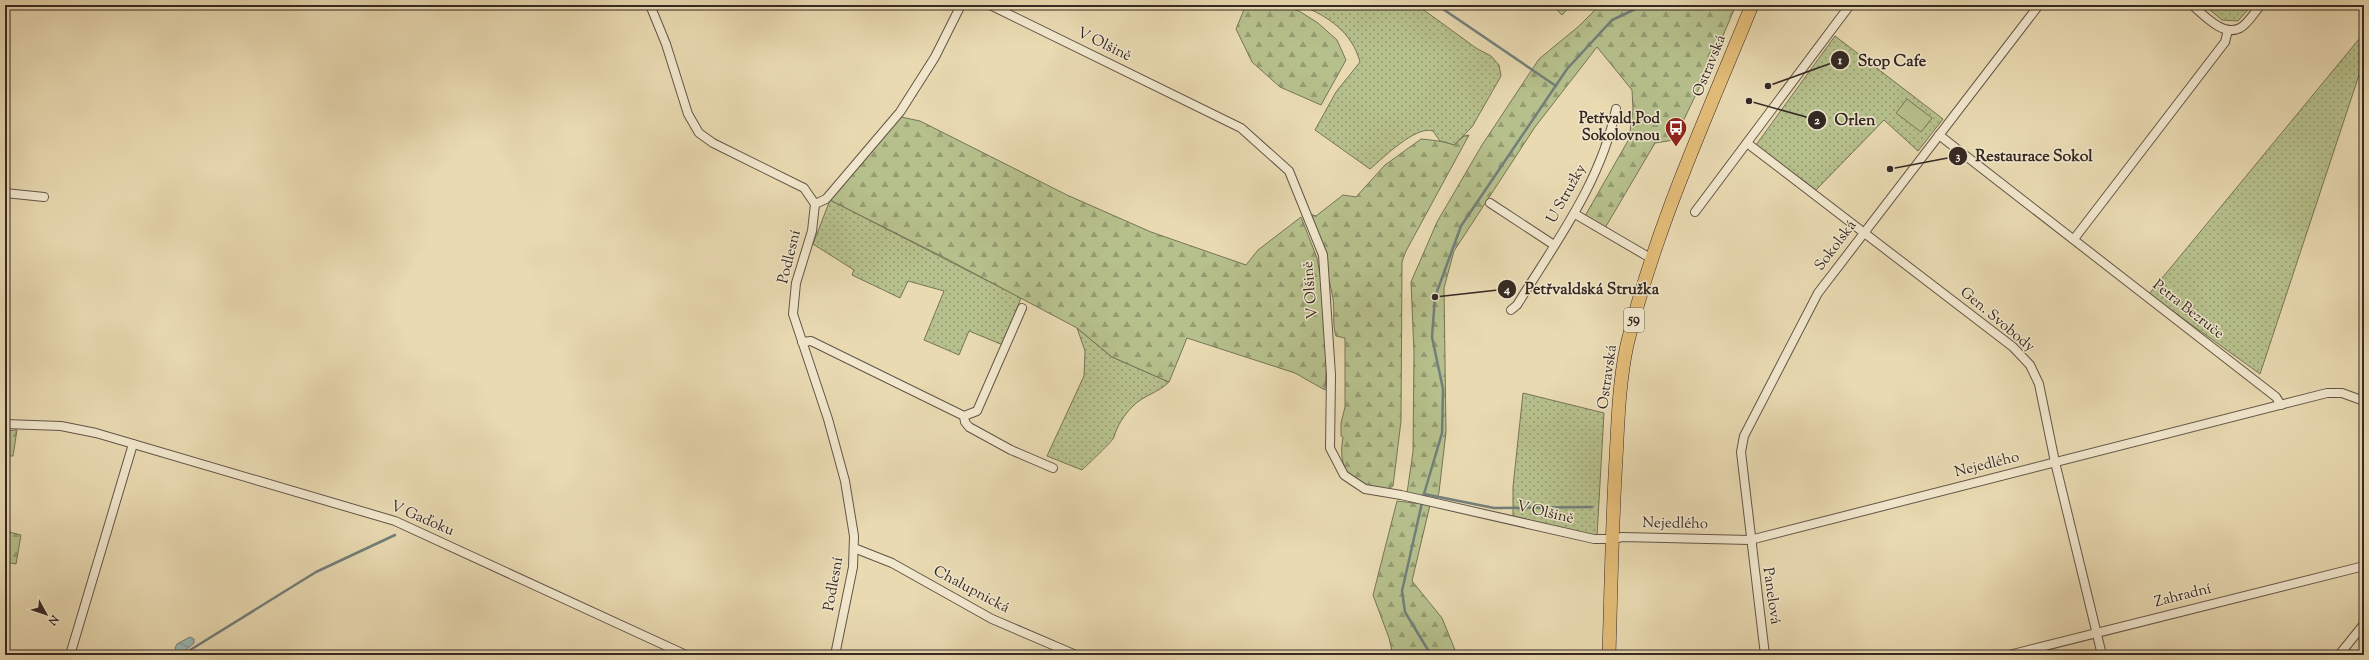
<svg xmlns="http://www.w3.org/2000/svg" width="2369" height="660" viewBox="0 0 2369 660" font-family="'Sorts Mill Goudy',serif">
	<defs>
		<pattern id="green-dots" width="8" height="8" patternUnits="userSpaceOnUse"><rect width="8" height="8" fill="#b6c08c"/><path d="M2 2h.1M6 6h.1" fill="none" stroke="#959c72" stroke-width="1.8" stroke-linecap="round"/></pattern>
		<pattern id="forest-firs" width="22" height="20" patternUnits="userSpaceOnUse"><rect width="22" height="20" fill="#b6c08c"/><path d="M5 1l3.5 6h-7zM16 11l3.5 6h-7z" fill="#959c72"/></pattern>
		<pattern id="water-waves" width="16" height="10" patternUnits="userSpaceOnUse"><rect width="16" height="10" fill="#9ab9b5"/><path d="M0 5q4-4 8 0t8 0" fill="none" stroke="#7e9693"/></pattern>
	</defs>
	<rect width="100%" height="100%" fill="#e9dab2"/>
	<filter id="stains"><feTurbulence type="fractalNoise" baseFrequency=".005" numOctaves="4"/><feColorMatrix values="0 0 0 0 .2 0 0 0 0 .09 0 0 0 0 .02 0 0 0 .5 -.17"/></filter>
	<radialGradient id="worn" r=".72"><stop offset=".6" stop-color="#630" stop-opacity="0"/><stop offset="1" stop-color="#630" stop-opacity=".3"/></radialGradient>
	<g fill="url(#green-dots)" stroke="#767458">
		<path d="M 1300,5 L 1417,5 L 1476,48 L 1491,56 L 1499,65 L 1501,76 L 1472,127 L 1454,145 L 1440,141 L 1433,131 C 1416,125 1383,158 1370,169 L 1315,130 L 1336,92 L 1360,62 C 1352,32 1328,16 1300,5 Z"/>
		<path d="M 2204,5 L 2252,5 L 2238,21 L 2222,20 Z"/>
		<path d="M 2364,33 L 2364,60 L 2260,374 L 2149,294 Z"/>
		<path d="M 1835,36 L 1943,119 L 1918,151 L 1884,120 L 1816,190 L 1756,145 Z"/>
		<path d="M 830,200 L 1021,298 L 1003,345 L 969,331 L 959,355 L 924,340 L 944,291 L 908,281 L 900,298 L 852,275 L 854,270 L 813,244 Z"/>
		<path d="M 1077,328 L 1112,357 L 1169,382 C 1158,393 1144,395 1133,406 C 1124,415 1117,426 1114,437 C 1114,440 1086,466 1082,470 L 1047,456 L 1084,376 L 1085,351 Z"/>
		<path d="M 1523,393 L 1604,413 L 1597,536 L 1513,518 L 1513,487 Z"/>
	</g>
	<g fill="url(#forest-firs)" stroke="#767458">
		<path d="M 1246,5 L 1278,5 L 1299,11 L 1318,23 L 1337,40 L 1346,60 L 1321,105 L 1280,87 L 1252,62 L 1236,29 Z"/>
		<path d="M 1552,5 L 1571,5 L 1562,15 Z"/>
		<path d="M 1600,5 L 1736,5 L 1714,57 L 1674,140 L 1655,143 L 1605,228 L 1585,216 L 1629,139 L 1633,109 L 1632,90 L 1597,47 L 1535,127 L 1454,251 L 1444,288 L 1446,432 L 1439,492 L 1437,499 L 1407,493 L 1413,452 L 1414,352 L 1411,282 L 1437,222 L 1482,145 L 1539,59 L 1579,26 Z"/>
		<path d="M 901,117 L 920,121 L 1067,195 L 1151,232 L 1246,265 L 1258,250 L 1301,217 L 1317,258 L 1329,326 L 1325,390 L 1295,373 L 1187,338 L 1169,382 L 1112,357 L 1077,328 L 949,260 L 830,200 Z"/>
		<path d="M 1469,135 L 1406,251 L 1402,262 L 1401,421 L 1393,486 L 1382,492 C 1351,481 1337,472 1343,437 L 1341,436 L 1341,423 L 1345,407 L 1345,338 L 1336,336 C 1332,324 1335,312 1333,299 C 1328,269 1317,241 1307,213 L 1316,216 L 1343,195 L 1356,197 L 1385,165 L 1421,139 C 1432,140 1442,141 1454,145 L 1464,136 Z"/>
		<path d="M 17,430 L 13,456 L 5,456 L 5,431 Z"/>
		<path d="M 1397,501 L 1430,505 L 1412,581 L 1442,618 L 1457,655 L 1393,655 L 1389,638 L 1373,595 Z"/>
		<path d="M 5,531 L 21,535 L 16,564 L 5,562 Z"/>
	</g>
	<path fill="#b6c08c" stroke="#767458" d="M 1907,99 L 1932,118 L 1921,132 L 1896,113 Z"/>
	<path fill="url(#water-waves)" stroke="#727f7b" d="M 190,637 L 194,639 L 194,643 L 182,653 L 177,652 L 175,648 L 177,644 Z"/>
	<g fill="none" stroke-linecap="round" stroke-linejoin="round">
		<g stroke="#727f7b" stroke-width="2.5">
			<path d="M 1437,5 L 1556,86"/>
			<path d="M 1424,494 L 1494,508 L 1592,507"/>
			<path d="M 182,655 L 316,572 L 395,535"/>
			<path d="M 1431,655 L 1405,612 L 1402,591 L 1424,494 L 1442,433 L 1443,389 L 1432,337 L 1435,297 L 1461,226 L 1567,69 L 1612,20 L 1644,5"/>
		</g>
		<g stroke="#635547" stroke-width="10">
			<g id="street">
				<path d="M 650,5 L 666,44 L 688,114 L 699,133 L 713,143 L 804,188 L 815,204 L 812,231 L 796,283 L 793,314 L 828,419 L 845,481 L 854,536 L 853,567 L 835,655"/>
				<path d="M 990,5 L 1241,128 L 1289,171 L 1323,255 L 1331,375 L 1330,448 L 1344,475 L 1365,489 L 1401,495 L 1594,539 L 1613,539 L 1622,537 L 1750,540 L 2327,393 L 2342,393 L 2364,401"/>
				<path d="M 2192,5 C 2204,15 2223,37 2240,28 C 2248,24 2255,11 2261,5"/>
				<path d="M 1939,135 L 2276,397 L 2281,405"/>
				<path d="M 1747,143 L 2013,347 L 2030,365 L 2039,384 L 2055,462 L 2102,655"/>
				<path d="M 5,193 L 44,197"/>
				<path d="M 1490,203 L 1554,245"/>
				<path d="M 815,204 L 826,199 L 900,112 L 935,57 L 961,5"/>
				<path d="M 1695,212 L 1850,5"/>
				<path d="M 1575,214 L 1652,259"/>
				<path d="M 2074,239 L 2225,42 L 2228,30"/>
				<path d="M 1511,310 L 1517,305 C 1556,242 1601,182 1616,109"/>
				<path d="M 802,342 L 811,341 L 964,416 L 977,411 L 1022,308"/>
				<path d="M 964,416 L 965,422 L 969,427 L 1011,450 L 1053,468"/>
				<path d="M 5,424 L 61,426 L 96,433 L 395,521 L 686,655"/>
				<path d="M 854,548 L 892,563 L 992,619 L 1076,655"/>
				<path d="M 70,655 L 133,444"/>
				<path d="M 1765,655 L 1741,452 L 1744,436 L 1818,293 L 2039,5"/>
				<path d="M 2009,655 L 2364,566"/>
				<path d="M 2339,655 L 2364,624"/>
			</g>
		</g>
		<g stroke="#362923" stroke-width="14">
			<path id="primary" d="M 1609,655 C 1611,590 1612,524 1616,459 C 1618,421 1619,382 1627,345 C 1655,228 1707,116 1752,5"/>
		</g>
		<use href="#street" stroke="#f1e7cd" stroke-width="8"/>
		<use href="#primary" stroke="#e4bd79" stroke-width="13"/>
	</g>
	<defs>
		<g id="bus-pin" transform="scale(1.15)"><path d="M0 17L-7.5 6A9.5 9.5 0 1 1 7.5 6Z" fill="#8f2418" stroke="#f1e7cd"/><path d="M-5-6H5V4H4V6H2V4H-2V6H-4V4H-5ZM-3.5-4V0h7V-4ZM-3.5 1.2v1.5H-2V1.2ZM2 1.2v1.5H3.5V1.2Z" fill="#fff"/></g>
	</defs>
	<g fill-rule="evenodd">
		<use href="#bus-pin" x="1676" y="128"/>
	</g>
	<g text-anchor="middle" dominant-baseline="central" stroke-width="3" stroke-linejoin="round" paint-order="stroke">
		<rect fill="#f1e7cd" stroke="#6e6256" stroke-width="1" x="1624" y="308" width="20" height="24" rx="3"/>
		<g font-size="14" font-weight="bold" fill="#362923">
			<text x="1634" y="320">59</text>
		</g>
		<g font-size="15" fill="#362923" stroke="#f1e7cd">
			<text transform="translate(1104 45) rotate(26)">V Olšině</text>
			<text transform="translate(1710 66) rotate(-68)">Ostravská</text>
			<text transform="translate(1567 194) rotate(-61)">U Stružky</text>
			<text transform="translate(1836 246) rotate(-53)">Sokolská</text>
			<text transform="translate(790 257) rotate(-76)">Podlesní</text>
			<text transform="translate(1311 290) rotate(-95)">V Olšině</text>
			<text transform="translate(2188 310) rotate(38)">Petra Bezruče</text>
			<text transform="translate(1997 320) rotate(40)">Gen. Svobody</text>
			<text transform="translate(1608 377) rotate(-82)">Ostravská</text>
			<text transform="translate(1987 465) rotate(-14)">Nejedlého</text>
			<text transform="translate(1545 513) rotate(13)">V Olšině</text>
			<text transform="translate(422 519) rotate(23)">V Gaďoku</text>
			<text transform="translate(1675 524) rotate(1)">Nejedlého</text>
			<text transform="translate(834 584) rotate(-80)">Podlesní</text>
			<text transform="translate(971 590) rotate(28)">Chalupnická</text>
			<text transform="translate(1771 596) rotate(82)">Panelová</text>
			<text transform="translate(2183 596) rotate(-14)">Zahradní</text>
		</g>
		<g font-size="15" font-weight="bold" fill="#362923" stroke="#f1e7cd" text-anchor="end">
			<text x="1660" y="119">Petřvald,Pod<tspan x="1660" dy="17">Sokolovnou</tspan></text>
		</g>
	</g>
	<path fill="none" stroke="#362923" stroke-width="1.5" d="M1768 86L1840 60M1749 101L1817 120M1890 169L1958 156M1435 297L1507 289"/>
	<g fill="#362923" stroke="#f1e7cd" stroke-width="1.5">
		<circle cx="1768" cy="86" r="4"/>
		<circle cx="1749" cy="101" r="4"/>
		<circle cx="1890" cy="169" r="4"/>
		<circle cx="1435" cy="297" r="4"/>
		<circle cx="1840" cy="60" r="10"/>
		<circle cx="1817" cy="120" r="10"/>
		<circle cx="1958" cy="156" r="10"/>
		<circle cx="1507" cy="289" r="10"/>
	</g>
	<g font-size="12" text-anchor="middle" font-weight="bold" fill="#fff">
		<text x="1840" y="64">1</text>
		<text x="1817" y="124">2</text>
		<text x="1958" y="160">3</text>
		<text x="1507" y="293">4</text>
	</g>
	<g font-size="16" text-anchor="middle" font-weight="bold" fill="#362923" stroke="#f1e7cd" stroke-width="3" stroke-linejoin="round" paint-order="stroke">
		<text x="1892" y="66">Stop Cafe</text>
		<text x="1855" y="125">Orlen</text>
		<text x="2034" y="161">Restaurace Sokol</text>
		<text x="1592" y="294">Petřvaldská Stružka</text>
	</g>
	<rect width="2369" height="660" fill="none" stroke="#e9dab2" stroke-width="20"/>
	<rect x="6" y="6" width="2357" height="648" fill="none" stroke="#362923" stroke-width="2"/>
	<rect x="10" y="10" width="2349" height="640" fill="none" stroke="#362923"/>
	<g transform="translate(46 614) rotate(130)" stroke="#f1e7cd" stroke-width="3" paint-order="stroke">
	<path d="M0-3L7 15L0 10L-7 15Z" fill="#362923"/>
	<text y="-6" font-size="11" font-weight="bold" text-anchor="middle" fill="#362923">N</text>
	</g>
	<rect width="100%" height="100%" filter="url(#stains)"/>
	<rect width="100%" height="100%" fill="url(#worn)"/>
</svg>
